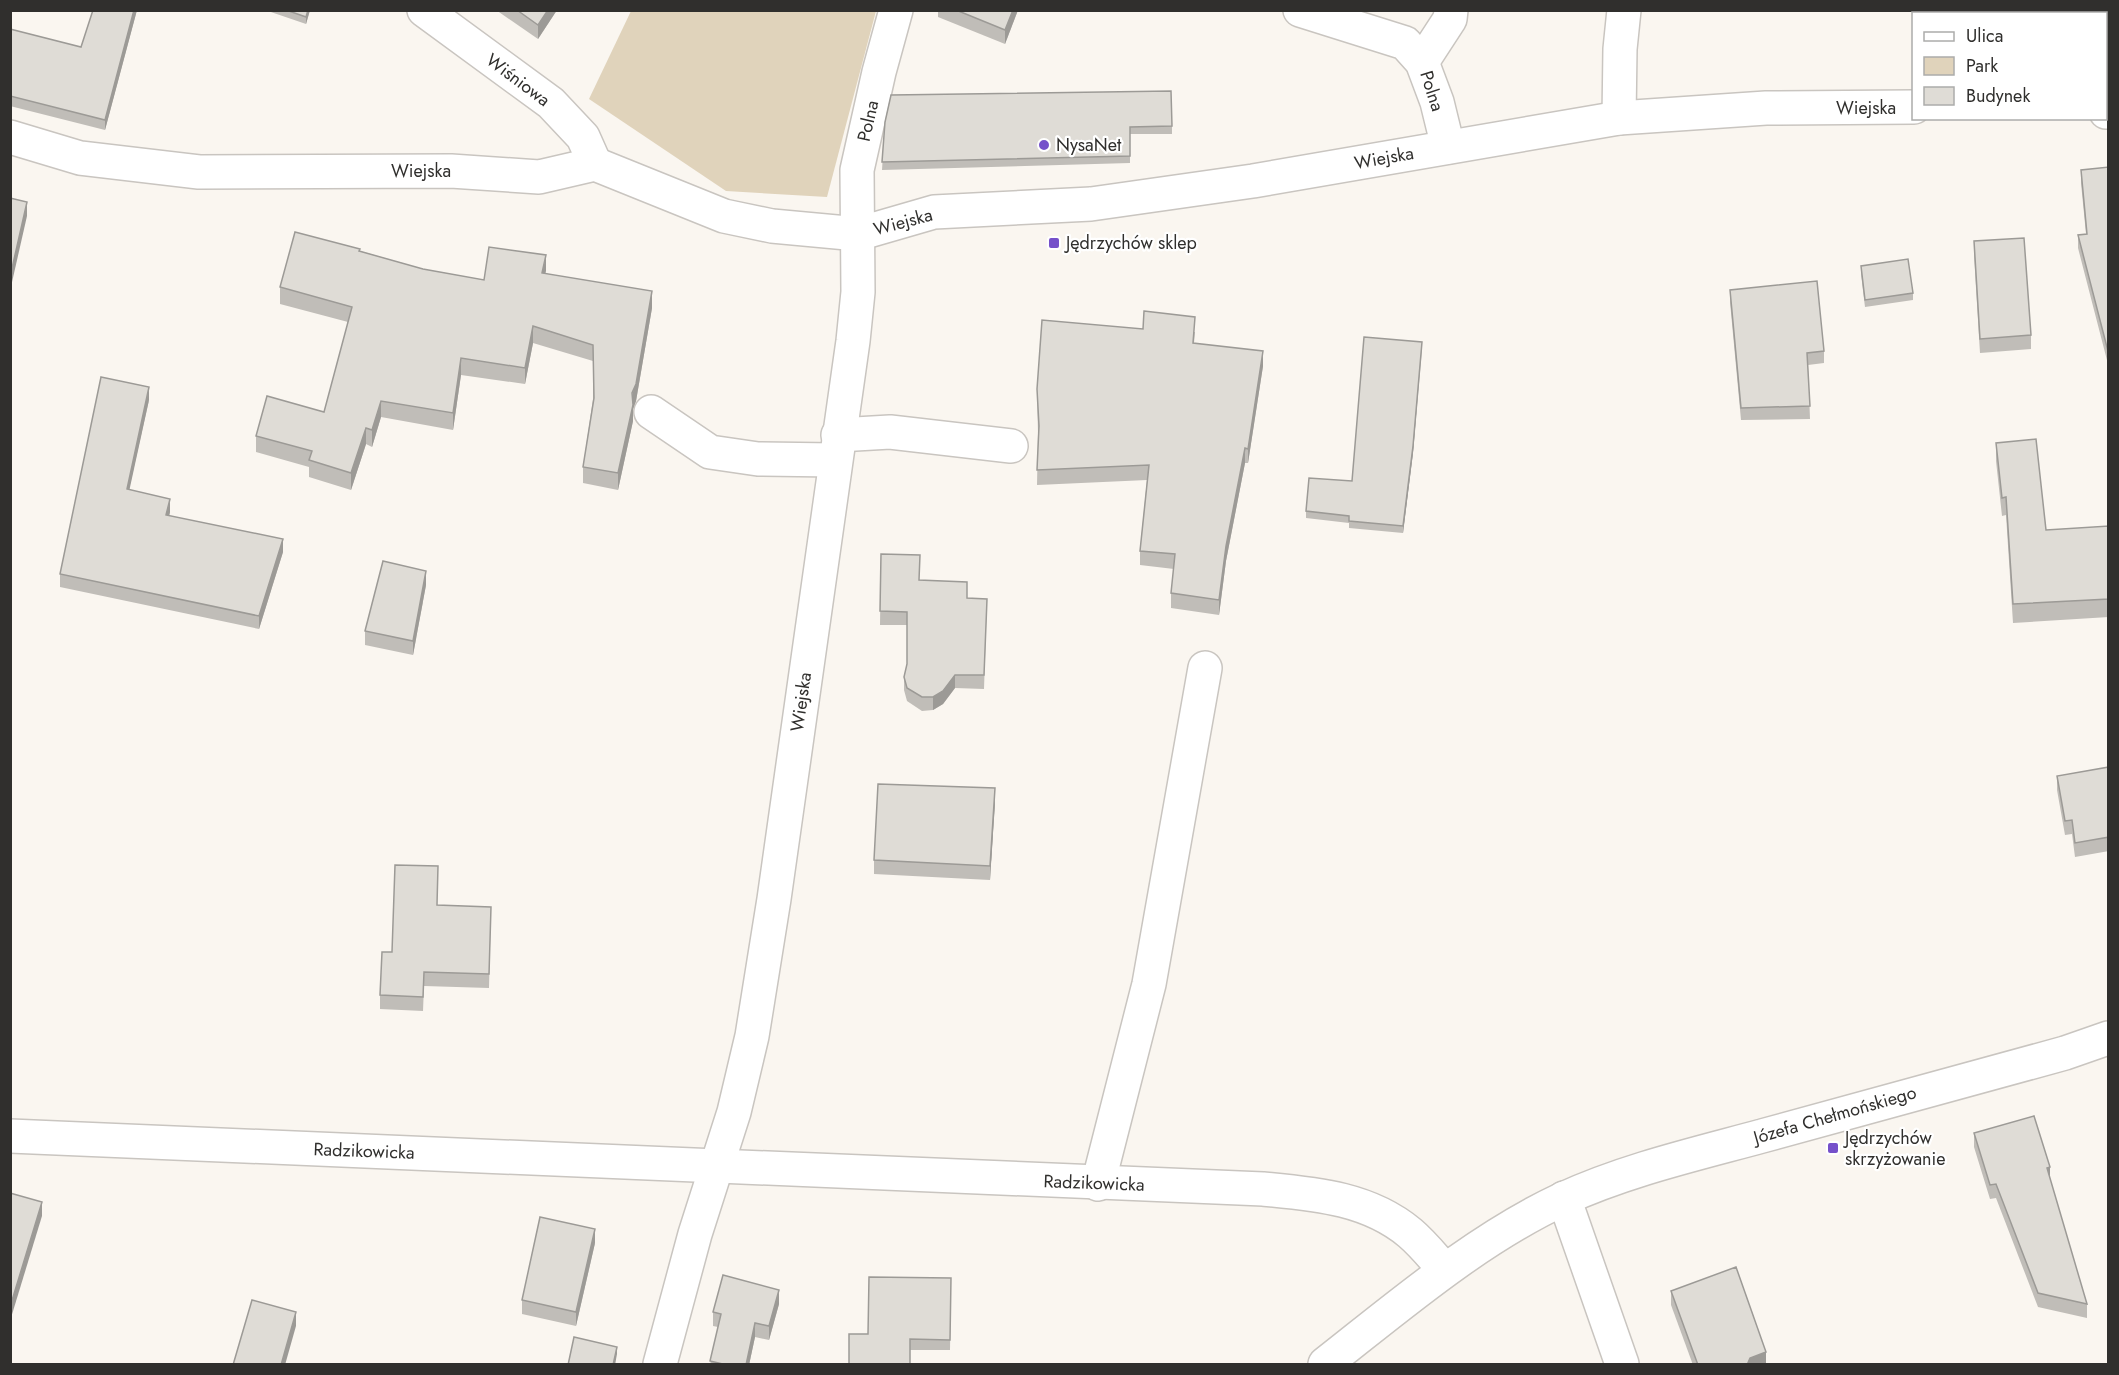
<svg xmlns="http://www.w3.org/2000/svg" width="2119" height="1375" viewBox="0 0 2119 1375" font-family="Jost,sans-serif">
	<rect width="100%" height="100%" fill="#faf6f0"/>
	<path fill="#e0d3bb" d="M 631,11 L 876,11 L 827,197 L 726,191 L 589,99 Z"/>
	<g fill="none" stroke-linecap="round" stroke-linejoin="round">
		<g stroke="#c9c5c0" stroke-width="36">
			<g id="minor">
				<path d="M 424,10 L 551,103 L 583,137 L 595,164"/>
				<path d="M 1300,10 L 1405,43 L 1422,62 L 1437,102 L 1448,147"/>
				<path d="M 1966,14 L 1967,10"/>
				<path d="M 1422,62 L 1450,19 L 1451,10"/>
				<path d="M 2106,112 L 2108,112"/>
				<path d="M 1619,118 L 1620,49 L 1624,10"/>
				<path d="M 10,137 L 80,158 L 199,172 L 451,171 L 539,177 L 595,164 L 724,216 L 772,226 L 858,234 L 934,212 L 1091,204 L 1253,181 L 1619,118 L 1766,108 L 1914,107"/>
				<path d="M 651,412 L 710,452 L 758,459 L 835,460"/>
				<path d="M 838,435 L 890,432 L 1011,446"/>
				<path d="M 10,1136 L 1263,1189 C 1315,1194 1368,1198 1410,1233 C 1423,1244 1434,1258 1445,1270"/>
				<path d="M 1098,1184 L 1149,984 L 1205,668"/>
				<path d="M 1564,1198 L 1622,1364"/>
				<path d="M 660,1364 L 695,1234 L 734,1112 L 752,1036 L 774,899 L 853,341 L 858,292 L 857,170 L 879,72 L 896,10"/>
				<path d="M 1325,1364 C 1399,1306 1477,1239 1563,1199 C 1626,1170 1696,1154 1762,1136 C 1863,1108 1964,1080 2065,1053 L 2108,1038"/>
			</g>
		</g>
		<use href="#minor" stroke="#fff" stroke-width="33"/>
	</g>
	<g fill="#c0bdb8">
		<path d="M 137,10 L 105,130 L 10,106 L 10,29 L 81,47 Z"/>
		<path d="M 265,10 L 310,10 L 306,24 Z"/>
		<path d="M 496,10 L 557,10 L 538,39 Z"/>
		<path d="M 938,10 L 1018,10 L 1005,44 L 938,17 Z"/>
		<path d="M 885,122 L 1172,126 L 1172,134 L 1130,134 L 1130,163 L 882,170 Z"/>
		<path d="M 2109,167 L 2109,368 L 2078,248 L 2078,235 L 2086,234 L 2081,183 L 2081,170 Z"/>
		<path d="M 1974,241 L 2031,335 L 2031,349 L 1980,353 L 1974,255 Z"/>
		<path d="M 360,251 L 423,269 L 484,280 L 545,273 L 652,308 L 636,401 L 633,409 L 633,421 L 618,490 L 583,483 L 583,467 L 593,399 L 593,361 L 533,343 L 525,384 L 461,375 L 453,430 L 381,417 L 372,447 L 366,444 L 351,490 L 309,477 L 309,467 L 256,452 L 256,436 L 324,412 L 348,322 L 280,304 L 280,287 Z"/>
		<path d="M 1861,266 L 1913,293 L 1913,300 L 1865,307 L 1861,274 Z"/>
		<path d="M 1730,290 L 1824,351 L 1824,363 L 1808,365 L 1810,419 L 1741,420 L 1730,302 Z"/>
		<path d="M 1143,329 L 1195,332 L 1194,343 L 1263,366 L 1248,463 L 1245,463 L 1226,561 L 1219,615 L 1171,608 L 1171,593 L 1174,569 L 1140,565 L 1140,551 L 1147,480 L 1037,485 L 1038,434 L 1037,389 Z"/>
		<path d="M 1422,349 L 1413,453 L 1403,533 L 1349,528 L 1349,523 L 1306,518 L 1306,511 L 1352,481 Z"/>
		<path d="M 149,400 L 129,489 L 170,512 L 169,516 L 283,552 L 259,629 L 60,587 L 60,574 Z"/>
		<path d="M 1996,443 L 2046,530 L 2109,526 L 2109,617 L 2013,623 L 2006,515 L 2002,516 L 1996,461 Z"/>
		<path d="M 881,554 L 920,580 L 967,598 L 987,599 L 984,689 L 955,688 L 943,704 L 933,710 L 922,711 L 907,701 L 904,690 L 904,677 L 907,664 L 907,625 L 880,625 Z"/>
		<path d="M 426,585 L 413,655 L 365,645 L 365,631 Z"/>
		<path d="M 2109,767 L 2109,851 L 2075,857 L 2072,834 L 2065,835 L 2057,790 L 2057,776 Z"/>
		<path d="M 995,802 L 990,880 L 874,874 L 874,860 Z"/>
		<path d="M 437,905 L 491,907 L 489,988 L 424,986 L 423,1011 L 380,1009 L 380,995 L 392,952 Z"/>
		<path d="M 1974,1133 L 2050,1179 L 2087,1304 L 2087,1318 L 2038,1307 L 1996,1198 L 1990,1199 L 1974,1147 Z"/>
		<path d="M 595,1243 L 576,1326 L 522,1314 L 522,1300 Z"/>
		<path d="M 951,1278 L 950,1350 L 910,1350 L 868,1334 Z"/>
		<path d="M 1671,1291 L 1766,1365 L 1693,1365 L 1671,1305 Z"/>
		<path d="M 779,1304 L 769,1340 L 755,1337 L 749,1365 L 710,1365 L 718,1327 L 713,1326 L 713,1312 Z"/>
	</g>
	<g fill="#9c9a96">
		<path d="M 134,10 L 137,10 L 105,130 L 105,120 Z"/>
		<path d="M 308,10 L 310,10 L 306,24 L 306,17 Z"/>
		<path d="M 548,10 L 557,10 L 538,39 L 538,25 Z"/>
		<path d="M 1013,10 L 1018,10 L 1005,44 L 1005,30 Z"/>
		<path d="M 27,202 L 27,216 L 10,291 L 10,277 Z"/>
		<path d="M 546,255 L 546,271 L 542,289 L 542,273 Z"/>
		<path d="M 652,291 L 652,308 L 636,401 L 633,409 L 633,421 L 618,490 L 618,473 Z"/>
		<path d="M 533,326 L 533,343 L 525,384 L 525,368 Z"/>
		<path d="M 1422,342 L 1413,453 L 1403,533 L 1403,526 Z"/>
		<path d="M 1263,351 L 1263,366 L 1248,463 L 1248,449 Z"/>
		<path d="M 461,358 L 461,375 L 453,430 L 453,413 Z"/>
		<path d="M 149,387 L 149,400 L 127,501 L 127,489 Z"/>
		<path d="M 381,401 L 381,417 L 372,447 L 372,430 Z"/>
		<path d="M 366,428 L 366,444 L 351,490 L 351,473 Z"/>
		<path d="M 1245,448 L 1245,463 L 1226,561 L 1219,615 L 1219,600 L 1226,546 Z"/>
		<path d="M 170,499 L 170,512 L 166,528 L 166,515 Z"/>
		<path d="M 283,539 L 283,552 L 259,629 L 259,616 Z"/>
		<path d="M 426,571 L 426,585 L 413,655 L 413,641 Z"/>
		<path d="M 955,675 L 955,688 L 943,704 L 933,710 L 933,697 Z"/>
		<path d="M 995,788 L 995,802 L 990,880 L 990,866 Z"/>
		<path d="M 2050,1167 L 2050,1181 L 2047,1168 Z"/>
		<path d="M 42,1202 L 42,1216 L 10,1321 L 10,1307 Z"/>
		<path d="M 595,1229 L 595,1243 L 576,1326 L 576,1312 Z"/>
		<path d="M 779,1290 L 779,1304 L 769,1340 L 769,1326 Z"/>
		<path d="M 296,1312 L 296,1326 L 285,1365 L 281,1365 Z"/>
		<path d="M 755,1323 L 755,1337 L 749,1365 L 746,1365 Z"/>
		<path d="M 617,1347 L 617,1354 L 615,1365 L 613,1365 Z"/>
		<path d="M 1766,1352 L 1766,1365 L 1747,1365 L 1750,1358 Z"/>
	</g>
	<g fill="#dfdcd6" stroke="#9c9a96" stroke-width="1.5">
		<path d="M 93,10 L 134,10 L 105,120 L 10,96 L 10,29 L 81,47 Z"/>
		<path d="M 286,10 L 308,10 L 306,17 Z"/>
		<path d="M 517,10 L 548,10 L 538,25 Z"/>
		<path d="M 956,10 L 1013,10 L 1005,30 Z"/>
		<path d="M 1171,91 L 1172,126 L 1130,127 L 1130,156 L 882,162 L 885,122 L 891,95 Z"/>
		<path d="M 2109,167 L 2109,355 L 2078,235 L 2087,234 L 2081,170 Z"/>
		<path d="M 10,198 L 27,202 L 10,277 Z"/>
		<path d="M 295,232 L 360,249 L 359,251 L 423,269 L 484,280 L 489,247 L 546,255 L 542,273 L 652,291 L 636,384 L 632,393 L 633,405 L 618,473 L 583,467 L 594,398 L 593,345 L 533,326 L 525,368 L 461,358 L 453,413 L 381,401 L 372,430 L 366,428 L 351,473 L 309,460 L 312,451 L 256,436 L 267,396 L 324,412 L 352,307 L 280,287 Z"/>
		<path d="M 2024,238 L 2031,335 L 1980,339 L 1974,241 Z"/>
		<path d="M 1908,259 L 1913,293 L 1865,300 L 1861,266 Z"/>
		<path d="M 1817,281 L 1824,351 L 1807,353 L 1810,406 L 1741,408 L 1730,290 Z"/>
		<path d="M 1144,311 L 1195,317 L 1193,343 L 1263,351 L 1248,449 L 1245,448 L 1226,546 L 1219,600 L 1171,593 L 1175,554 L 1140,551 L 1149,465 L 1037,470 L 1039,426 L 1037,389 L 1042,320 L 1143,329 Z"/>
		<path d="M 1364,337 L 1422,342 L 1413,446 L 1403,526 L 1349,521 L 1349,516 L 1306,511 L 1309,478 L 1352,481 Z"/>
		<path d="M 101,377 L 149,387 L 127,489 L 170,499 L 166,515 L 283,539 L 259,616 L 60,574 Z"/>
		<path d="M 2036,439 L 2046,530 L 2109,526 L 2109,599 L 2013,604 L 2006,497 L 2002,498 L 1996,443 Z"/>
		<path d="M 881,554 L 920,555 L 919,580 L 967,582 L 967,598 L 987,599 L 984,675 L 955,675 L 943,691 L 933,697 L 922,697 L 907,688 L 904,677 L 907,664 L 907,612 L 880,611 Z"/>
		<path d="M 383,561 L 426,571 L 413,641 L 365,631 Z"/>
		<path d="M 2109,767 L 2109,837 L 2075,843 L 2072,820 L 2065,821 L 2057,776 Z"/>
		<path d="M 878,784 L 995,788 L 990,866 L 874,860 Z"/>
		<path d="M 395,865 L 438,866 L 437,905 L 491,907 L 489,974 L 424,972 L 423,997 L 380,995 L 382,952 L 392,952 Z"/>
		<path d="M 2034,1116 L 2050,1167 L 2047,1168 L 2087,1304 L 2038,1293 L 1996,1184 L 1990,1185 L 1974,1133 Z"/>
		<path d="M 10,1193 L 42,1202 L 10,1307 Z"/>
		<path d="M 540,1217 L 595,1229 L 576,1312 L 522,1300 Z"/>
		<path d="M 1736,1267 L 1766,1352 L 1750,1358 L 1747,1365 L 1698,1365 L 1671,1291 Z"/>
		<path d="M 723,1275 L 779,1290 L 769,1326 L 755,1323 L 746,1365 L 727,1365 L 710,1361 L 721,1314 L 713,1312 Z"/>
		<path d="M 869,1277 L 951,1278 L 950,1340 L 910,1339 L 910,1365 L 849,1365 L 849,1334 L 868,1334 Z"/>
		<path d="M 252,1300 L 296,1312 L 281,1365 L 233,1365 Z"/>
		<path d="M 574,1337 L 617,1347 L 613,1365 L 568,1365 Z"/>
	</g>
	<g fill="#7550ca" stroke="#fff" stroke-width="2">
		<circle cx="1044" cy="145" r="6"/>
		<rect x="1048" y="237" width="12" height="12" rx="3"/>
		<rect x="1827" y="1142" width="12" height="12" rx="3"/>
	</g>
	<g text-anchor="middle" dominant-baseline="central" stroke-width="4.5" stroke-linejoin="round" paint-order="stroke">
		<g font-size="18" fill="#302f2d" stroke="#fff">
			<text transform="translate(518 80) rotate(37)">Wiśniowa</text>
			<text transform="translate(1432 91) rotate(72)">Polna</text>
			<text x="1866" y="108">Wiejska</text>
			<text transform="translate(868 121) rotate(-77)">Polna</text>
			<text transform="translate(1384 158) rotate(-10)">Wiejska</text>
			<text x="421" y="171">Wiejska</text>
			<text transform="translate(903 222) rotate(-15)">Wiejska</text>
			<text transform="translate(801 702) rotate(-82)">Wiejska</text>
			<text transform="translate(1835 1115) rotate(-16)">Józefa Chełmońskiego</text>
			<text transform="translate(364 1151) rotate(2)">Radzikowicka</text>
			<text transform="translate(1094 1183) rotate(2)">Radzikowicka</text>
		</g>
		<g font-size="18" fill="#302f2d" stroke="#fff" text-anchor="start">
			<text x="1056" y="145">NysaNet</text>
			<text x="1066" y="243">Jędrzychów sklep</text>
			<text x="1845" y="1138">Jędrzychów<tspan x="1845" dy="21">skrzyżowanie</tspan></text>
		</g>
	</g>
	<rect width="2119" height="1375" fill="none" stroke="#302f2d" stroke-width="24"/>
	<rect x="1912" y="12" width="195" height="108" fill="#ffffff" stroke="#acacab" stroke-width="1.5"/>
	<rect x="1924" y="32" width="30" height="9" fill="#ffffff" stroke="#acacab" stroke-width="1.5"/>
	<text x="1966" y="42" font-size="18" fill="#302f2d">Ulica</text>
	<rect x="1924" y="57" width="30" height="18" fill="#e0d3bb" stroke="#acacab" stroke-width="1.5"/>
	<text x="1966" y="72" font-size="18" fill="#302f2d">Park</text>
	<rect x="1924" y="87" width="30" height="18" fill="#dfdcd6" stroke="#acacab" stroke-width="1.5"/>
	<text x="1966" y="102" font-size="18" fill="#302f2d">Budynek</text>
</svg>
